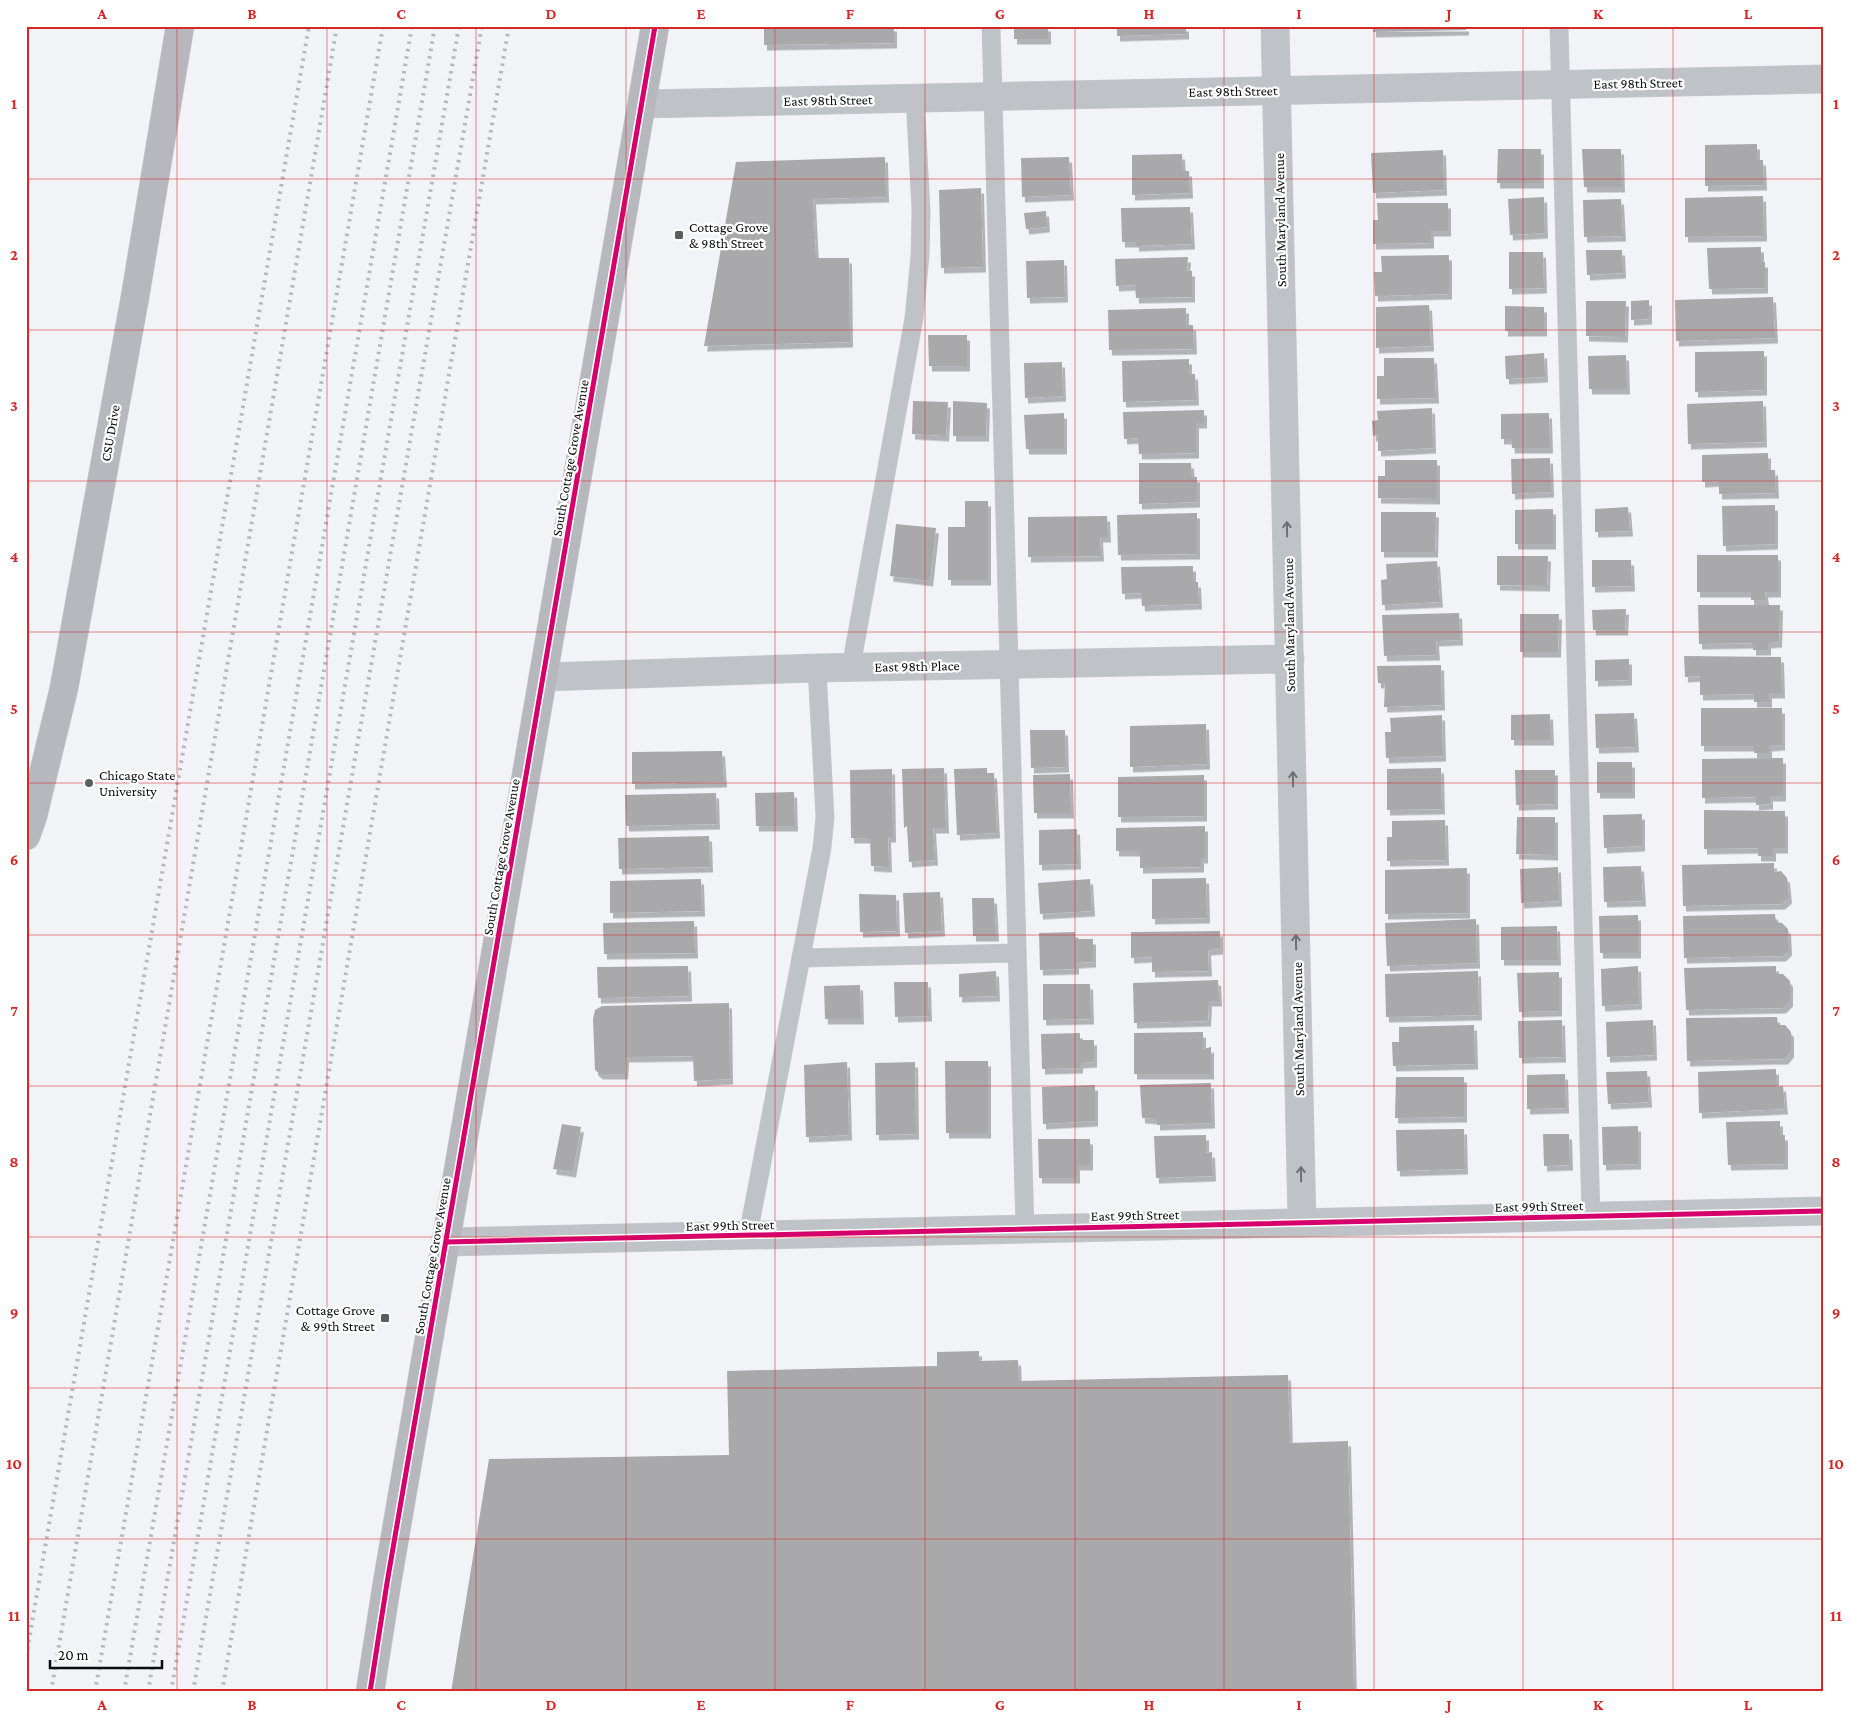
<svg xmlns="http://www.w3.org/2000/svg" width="1850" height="1718" viewBox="0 0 1850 1718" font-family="'Crimson Pro',serif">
	<defs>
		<filter id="shadow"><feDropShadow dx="3" dy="5.5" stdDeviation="0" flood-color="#0004"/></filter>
	</defs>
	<rect width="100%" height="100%" fill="#f1f3f7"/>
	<g fill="#a9a9ab" filter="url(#shadow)">
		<path d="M 764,26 L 894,26 L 894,43 L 764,45 Z"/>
		<rect x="1014" y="26" width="34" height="13"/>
		<path d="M 1117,26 L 1186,26 L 1186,34 L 1117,36 Z"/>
		<path d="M 1373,26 L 1466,26 L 1466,30 L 1373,32 Z"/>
		<path d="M 1757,144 L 1757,160 L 1763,160 L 1764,185 L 1705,186 L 1705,145 Z"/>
		<path d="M 1498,149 L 1541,149 L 1541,183 L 1497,183 Z"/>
		<path d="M 1582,149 L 1621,149 L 1622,187 L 1584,187 Z"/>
		<path d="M 1443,150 L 1444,190 L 1373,193 L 1371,153 Z"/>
		<path d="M 1182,154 L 1183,171 L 1189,171 L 1190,193 L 1132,195 L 1132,155 Z"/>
		<path d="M 885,157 L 886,197 L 813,199 L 816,258 L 849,258 L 850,342 L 704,346 L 736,162 Z"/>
		<path d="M 1069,157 L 1071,195 L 1022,197 L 1021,158 Z"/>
		<path d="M 981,188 L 983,267 L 941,268 L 939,190 Z"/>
		<path d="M 1763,196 L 1764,236 L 1685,237 L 1685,198 Z"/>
		<path d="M 1544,197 L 1545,233 L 1510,235 L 1508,199 Z"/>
		<path d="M 1621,199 L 1623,236 L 1584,237 L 1583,200 Z"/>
		<path d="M 1377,203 L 1448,203 L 1448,231 L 1431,231 L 1431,243 L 1373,244 L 1373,220 L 1378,220 Z"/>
		<path d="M 1190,207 L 1192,244 L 1136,246 L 1136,242 L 1122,242 L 1121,208 Z"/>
		<path d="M 1046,211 L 1047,227 L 1026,229 L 1024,213 Z"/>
		<path d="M 1761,247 L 1761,262 L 1765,262 L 1765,288 L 1709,289 L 1707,248 Z"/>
		<path d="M 1586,250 L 1622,250 L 1623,273 L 1587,275 Z"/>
		<path d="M 1509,252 L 1543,252 L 1544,288 L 1509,289 Z"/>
		<path d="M 1449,255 L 1449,294 L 1375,296 L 1374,272 L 1382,272 L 1381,256 Z"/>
		<path d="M 1188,257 L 1187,271 L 1192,271 L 1192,297 L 1136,298 L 1135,285 L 1116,286 L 1115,259 Z"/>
		<path d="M 1064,260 L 1065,297 L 1027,298 L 1026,261 Z"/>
		<path d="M 1773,297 L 1775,338 L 1676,341 L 1675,300 Z"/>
		<path d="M 1649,300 L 1649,319 L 1631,320 L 1631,301 Z"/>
		<path d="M 1586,301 L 1626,301 L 1625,337 L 1586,336 Z"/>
		<path d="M 1429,305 L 1431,346 L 1376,348 L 1376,307 Z"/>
		<path d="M 1505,306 L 1544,307 L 1544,331 L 1505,331 Z"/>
		<path d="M 1186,308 L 1186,325 L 1193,325 L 1194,349 L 1109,350 L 1108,310 Z"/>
		<path d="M 928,335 L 967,335 L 967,366 L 929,366 Z"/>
		<path d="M 1764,351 L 1764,390 L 1695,392 L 1695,352 Z"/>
		<path d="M 1544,353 L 1545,377 L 1506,379 L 1505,356 Z"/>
		<path d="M 1626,355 L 1627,389 L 1589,389 L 1588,356 Z"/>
		<path d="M 1384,358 L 1434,358 L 1436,398 L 1377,399 L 1377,376 L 1384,376 Z"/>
		<path d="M 1189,359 L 1189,374 L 1195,374 L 1196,400 L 1123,402 L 1122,361 Z"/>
		<path d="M 1062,362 L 1063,396 L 1025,398 L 1024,363 Z"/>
		<path d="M 913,401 L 948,402 L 946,436 L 912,434 Z"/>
		<path d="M 953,401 L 987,403 L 986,436 L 953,436 Z"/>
		<path d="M 1763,401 L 1764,442 L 1688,444 L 1687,404 Z"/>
		<path d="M 1432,408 L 1433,448 L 1378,451 L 1378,435 L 1373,436 L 1372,421 L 1378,420 L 1377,411 Z"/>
		<path d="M 1204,410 L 1204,423 L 1196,423 L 1196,453 L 1139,454 L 1138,438 L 1124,439 L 1123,412 Z"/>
		<path d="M 1064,413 L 1064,449 L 1026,449 L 1024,415 Z"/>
		<path d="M 1549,413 L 1550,448 L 1512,448 L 1511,439 L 1501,439 L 1501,414 Z"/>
		<path d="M 1768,453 L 1768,470 L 1775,470 L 1776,493 L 1719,494 L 1719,481 L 1702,482 L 1702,455 Z"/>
		<path d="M 1550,458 L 1551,492 L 1512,494 L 1511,459 Z"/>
		<path d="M 1385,460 L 1437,460 L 1437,499 L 1378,498 L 1378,476 L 1385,476 Z"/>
		<path d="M 1139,463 L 1191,463 L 1192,477 L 1197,477 L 1197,502 L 1139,504 Z"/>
		<path d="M 965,501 L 988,501 L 988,580 L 948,580 L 948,527 L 965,527 Z"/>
		<path d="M 1775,505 L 1775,544 L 1723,546 L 1722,506 Z"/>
		<path d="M 1628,507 L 1630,531 L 1595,532 L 1595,509 Z"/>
		<path d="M 1553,509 L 1553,544 L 1515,544 L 1515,510 Z"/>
		<path d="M 1381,512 L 1436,512 L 1435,552 L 1381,552 Z"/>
		<path d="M 1197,513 L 1197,554 L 1118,555 L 1117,515 Z"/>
		<path d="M 1107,516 L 1108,537 L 1100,537 L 1101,556 L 1028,557 L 1028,517 Z"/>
		<path d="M 896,524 L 936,528 L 930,581 L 890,576 Z"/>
		<path d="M 1697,555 L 1778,555 L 1778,592 L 1765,592 L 1766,600 L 1751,600 L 1751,592 L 1697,592 Z"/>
		<path d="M 1497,556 L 1548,556 L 1547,586 L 1497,585 Z"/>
		<path d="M 1592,560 L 1631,560 L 1632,586 L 1592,587 Z"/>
		<path d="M 1437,561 L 1440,602 L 1382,605 L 1381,580 L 1387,579 L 1386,564 Z"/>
		<path d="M 1193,566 L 1193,582 L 1198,582 L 1199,604 L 1142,606 L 1141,593 L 1122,594 L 1121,567 Z"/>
		<path d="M 1698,605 L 1780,605 L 1779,642 L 1768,643 L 1768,650 L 1753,650 L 1753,643 L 1699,644 Z"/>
		<path d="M 1626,609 L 1625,630 L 1593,630 L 1592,610 Z"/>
		<path d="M 1459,613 L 1460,640 L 1436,641 L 1437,655 L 1384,656 L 1382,615 Z"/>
		<path d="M 1520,614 L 1559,614 L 1558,652 L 1520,652 Z"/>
		<path d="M 1684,656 L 1781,657 L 1782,693 L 1769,693 L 1769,702 L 1754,702 L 1754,694 L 1700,695 L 1700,676 L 1685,677 Z"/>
		<path d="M 1629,659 L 1629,680 L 1595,681 L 1595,660 Z"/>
		<path d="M 1441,665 L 1442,705 L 1384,707 L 1385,683 L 1378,683 L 1377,666 Z"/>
		<path d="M 1701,708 L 1782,708 L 1782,745 L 1769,746 L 1769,753 L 1754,753 L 1754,746 L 1701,746 Z"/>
		<path d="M 1634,713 L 1636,747 L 1596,748 L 1595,714 Z"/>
		<path d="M 1550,714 L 1551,740 L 1511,740 L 1511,715 Z"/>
		<path d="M 1442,715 L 1443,756 L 1386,758 L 1385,732 L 1391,732 L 1390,718 Z"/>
		<path d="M 1206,724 L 1207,764 L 1130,767 L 1130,726 Z"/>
		<path d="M 1030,730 L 1065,730 L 1066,767 L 1031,768 Z"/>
		<path d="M 722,751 L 724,782 L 632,784 L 632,752 Z"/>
		<path d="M 1783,758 L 1783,796 L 1770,796 L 1770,804 L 1756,805 L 1756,797 L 1702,798 L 1702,759 Z"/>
		<rect x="1597" y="762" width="35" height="31"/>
		<path d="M 944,768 L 946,828 L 933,828 L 935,860 L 909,862 L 907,826 L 904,828 L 902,769 Z"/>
		<path d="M 987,768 L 987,773 L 994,773 L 997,833 L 957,835 L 954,769 Z"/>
		<path d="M 1441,768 L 1442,809 L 1387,810 L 1387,769 Z"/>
		<path d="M 892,769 L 893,837 L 888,837 L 889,867 L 871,866 L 870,838 L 851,838 L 850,770 Z"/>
		<path d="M 1515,770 L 1555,770 L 1555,804 L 1516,805 Z"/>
		<path d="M 1070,774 L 1071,813 L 1034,813 L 1033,775 Z"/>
		<path d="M 1204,775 L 1204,816 L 1118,817 L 1118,777 Z"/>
		<path d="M 794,792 L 795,826 L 756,826 L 755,793 Z"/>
		<path d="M 716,793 L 717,824 L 626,826 L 625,795 Z"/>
		<path d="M 1704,810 L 1785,811 L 1785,848 L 1773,848 L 1773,856 L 1758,856 L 1758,848 L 1704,849 Z"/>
		<path d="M 1642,814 L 1642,846 L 1604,848 L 1603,815 Z"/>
		<path d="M 1517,817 L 1555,817 L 1555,855 L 1516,854 Z"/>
		<path d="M 1445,820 L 1446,860 L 1387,861 L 1387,837 L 1392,837 L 1392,821 Z"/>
		<path d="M 1205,826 L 1205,858 L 1201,858 L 1201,867 L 1140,868 L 1140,851 L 1116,851 L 1116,828 Z"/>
		<path d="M 1077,829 L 1078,864 L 1039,865 L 1039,830 Z"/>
		<path d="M 709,836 L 710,867 L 619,869 L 618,838 Z"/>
		<path d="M 1774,863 L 1774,872 L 1781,871 L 1787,878 L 1789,898 L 1782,904 L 1683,906 L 1682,865 Z"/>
		<path d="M 1641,866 L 1643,901 L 1604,902 L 1603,867 Z"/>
		<path d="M 1558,867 L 1559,901 L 1521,903 L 1520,869 Z"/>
		<path d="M 1467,868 L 1467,913 L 1385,914 L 1385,870 Z"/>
		<path d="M 1206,878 L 1207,918 L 1152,919 L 1152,879 Z"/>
		<path d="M 701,879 L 702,911 L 610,913 L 610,881 Z"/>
		<path d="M 1090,879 L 1092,911 L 1040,914 L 1038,883 Z"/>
		<path d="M 940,892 L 942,931 L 905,933 L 903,893 Z"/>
		<path d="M 859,894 L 896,895 L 897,931 L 860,932 Z"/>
		<path d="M 972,898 L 994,898 L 996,936 L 973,936 Z"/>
		<path d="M 1775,914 L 1776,922 L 1782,923 L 1788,929 L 1789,950 L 1783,956 L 1684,958 L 1683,916 Z"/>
		<path d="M 1638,915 L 1638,953 L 1600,953 L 1599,916 Z"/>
		<path d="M 1476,919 L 1477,963 L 1387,966 L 1385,923 Z"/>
		<path d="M 694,921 L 695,953 L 604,954 L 603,923 Z"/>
		<path d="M 1557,926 L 1558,960 L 1501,960 L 1501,927 Z"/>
		<path d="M 1220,931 L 1220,949 L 1208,950 L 1209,971 L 1152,972 L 1152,957 L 1131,958 L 1131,932 Z"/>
		<path d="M 1075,932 L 1075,939 L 1093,939 L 1093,962 L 1076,963 L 1076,969 L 1040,970 L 1039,933 Z"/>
		<path d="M 688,966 L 689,996 L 598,998 L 597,967 Z"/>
		<path d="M 1638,966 L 1639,1004 L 1602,1006 L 1601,969 Z"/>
		<path d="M 1776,966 L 1776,974 L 1783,974 L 1790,981 L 1790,1001 L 1783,1008 L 1686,1010 L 1684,968 Z"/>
		<path d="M 996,971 L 997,996 L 959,997 L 959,974 Z"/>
		<path d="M 1478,971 L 1479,1015 L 1386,1017 L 1385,974 Z"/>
		<path d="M 1559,972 L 1559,1011 L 1519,1012 L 1517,973 Z"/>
		<path d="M 1218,980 L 1219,1001 L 1209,1001 L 1208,1021 L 1134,1023 L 1133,983 Z"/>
		<path d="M 894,982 L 928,982 L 929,1016 L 895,1017 Z"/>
		<path d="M 1043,984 L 1090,984 L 1091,1019 L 1043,1020 Z"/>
		<path d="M 860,985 L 861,1019 L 825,1019 L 824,986 Z"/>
		<path d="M 729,1003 L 730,1079 L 694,1081 L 693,1056 L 626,1057 L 625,1074 L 600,1074 L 595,1070 L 593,1019 L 595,1010 L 602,1006 Z"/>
		<path d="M 1777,1017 L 1778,1025 L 1785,1025 L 1791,1032 L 1791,1052 L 1785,1059 L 1687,1061 L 1686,1018 Z"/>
		<path d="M 1562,1020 L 1563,1057 L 1519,1058 L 1518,1021 Z"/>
		<path d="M 1653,1020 L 1654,1055 L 1607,1057 L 1606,1022 Z"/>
		<path d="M 1474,1025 L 1475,1064 L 1393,1066 L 1392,1042 L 1399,1042 L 1399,1027 Z"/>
		<path d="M 1203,1032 L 1203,1049 L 1211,1047 L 1211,1074 L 1134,1074 L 1134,1033 Z"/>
		<path d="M 1080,1033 L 1080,1040 L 1094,1040 L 1094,1062 L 1080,1063 L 1080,1068 L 1042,1069 L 1041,1034 Z"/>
		<path d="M 945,1061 L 988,1061 L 988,1133 L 946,1133 Z"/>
		<path d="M 847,1062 L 849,1135 L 806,1137 L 804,1065 Z"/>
		<path d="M 915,1062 L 916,1134 L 876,1135 L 875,1063 Z"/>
		<path d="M 1776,1069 L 1776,1087 L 1783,1086 L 1785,1109 L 1699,1113 L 1698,1072 Z"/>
		<path d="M 1647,1071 L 1649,1102 L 1608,1104 L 1606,1072 Z"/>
		<path d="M 1565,1074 L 1566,1108 L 1527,1109 L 1527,1075 Z"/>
		<path d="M 1396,1077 L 1464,1077 L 1464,1117 L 1395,1118 Z"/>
		<path d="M 1211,1083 L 1212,1123 L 1157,1125 L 1157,1119 L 1142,1118 L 1140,1085 Z"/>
		<path d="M 1095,1085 L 1095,1121 L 1043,1124 L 1042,1087 Z"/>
		<path d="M 1780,1121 L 1780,1135 L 1785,1135 L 1785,1164 L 1728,1165 L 1726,1122 Z"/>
		<path d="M 562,1124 L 581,1127 L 573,1172 L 553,1169 Z"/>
		<path d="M 1638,1126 L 1638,1164 L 1603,1165 L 1602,1127 Z"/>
		<path d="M 1464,1129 L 1465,1169 L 1397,1171 L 1396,1130 Z"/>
		<path d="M 1543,1134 L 1569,1134 L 1570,1165 L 1544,1166 Z"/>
		<path d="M 1206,1135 L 1206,1153 L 1212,1152 L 1213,1176 L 1156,1178 L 1154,1136 Z"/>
		<path d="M 1038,1139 L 1090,1139 L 1090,1165 L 1077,1165 L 1077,1178 L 1039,1178 Z"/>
		<path d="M 979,1351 L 979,1361 L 1018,1360 L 1019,1381 L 1288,1375 L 1290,1443 L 1348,1441 L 1354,1692 L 451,1692 L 489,1459 L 729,1455 L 727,1371 L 937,1366 L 937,1352 Z"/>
	</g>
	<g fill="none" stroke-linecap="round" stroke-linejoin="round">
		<g stroke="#cdced1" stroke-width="19">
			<g id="lane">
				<path d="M 991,26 L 1025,1229"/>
				<path d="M 1559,26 L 1591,1217"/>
				<path d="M 851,667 L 914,318 L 920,256 L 921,210 L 915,98"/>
				<path d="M 801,958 L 1017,953"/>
				<path d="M 748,1235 L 822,848 L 825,817 L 817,668"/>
			</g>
		</g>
		<g stroke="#cdced1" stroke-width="29">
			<g id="street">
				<path d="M 1275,26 L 1302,1223"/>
				<path d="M 642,104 L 1824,79"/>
				<path d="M 543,677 L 817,668 L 1290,659"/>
				<path d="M 446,1242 L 1824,1211"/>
			</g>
		</g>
		<g stroke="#cdced1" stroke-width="29">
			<g id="secondary">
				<path d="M 26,836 L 33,816 L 64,688 L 135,297 L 180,26"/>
				<path d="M 370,1692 L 387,1583 L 655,26"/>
			</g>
		</g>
		<use href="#lane" stroke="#bfc2c7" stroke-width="18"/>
		<use href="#street" stroke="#bfc2c7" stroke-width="28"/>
		<use href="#secondary" stroke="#b6b8be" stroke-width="28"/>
		<g stroke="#b6b8bc" stroke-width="4" stroke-dasharray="2.5 5" stroke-linecap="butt">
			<path d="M 26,1657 L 309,26"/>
			<path d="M 51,1692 L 337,26"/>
			<path d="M 95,1692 L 383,26"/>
			<path d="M 124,1692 L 412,26"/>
			<path d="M 148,1692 L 435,26"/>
			<path d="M 171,1692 L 459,26"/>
			<path d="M 193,1692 L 482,26"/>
			<path d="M 222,1692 L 509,26"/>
		</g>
		<g stroke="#fff" stroke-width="8">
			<g id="cycleway">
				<path d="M 446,1242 L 1824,1211"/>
				<path d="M 370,1692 L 387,1583 L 655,26"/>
			</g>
		</g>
		<use href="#cycleway" stroke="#d6006c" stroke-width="5"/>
	</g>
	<defs><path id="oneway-shaft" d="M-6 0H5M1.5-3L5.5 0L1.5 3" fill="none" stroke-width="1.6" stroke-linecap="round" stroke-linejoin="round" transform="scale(1.25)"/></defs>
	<g stroke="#6e7074">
		<use href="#oneway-shaft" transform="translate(1287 529) rotate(-91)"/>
		<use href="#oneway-shaft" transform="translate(1293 779) rotate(-91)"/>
		<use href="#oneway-shaft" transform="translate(1296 942) rotate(-91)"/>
		<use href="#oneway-shaft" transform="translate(1301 1174) rotate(-91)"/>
	</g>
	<path fill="none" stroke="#d62828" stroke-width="1" stroke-opacity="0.55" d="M 177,26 L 177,1692M 327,26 L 327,1692M 476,26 L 476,1692M 626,26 L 626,1692M 775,26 L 775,1692M 925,26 L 925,1692M 1075,26 L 1075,1692M 1224,26 L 1224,1692M 1374,26 L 1374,1692M 1523,26 L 1523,1692M 1673,26 L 1673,1692M 26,179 L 1824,179M 26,330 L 1824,330M 26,481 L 1824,481M 26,632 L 1824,632M 26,783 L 1824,783M 26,935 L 1824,935M 26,1086 L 1824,1086M 26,1237 L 1824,1237M 26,1388 L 1824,1388M 26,1539 L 1824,1539"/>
	<g fill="#5c5d60" stroke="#fff" stroke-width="2">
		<rect x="674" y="230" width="10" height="10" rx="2.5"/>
		<circle cx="89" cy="783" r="5"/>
		<rect x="380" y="1313" width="10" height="10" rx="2.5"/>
	</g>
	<g text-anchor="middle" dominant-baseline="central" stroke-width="4.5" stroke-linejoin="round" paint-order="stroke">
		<g font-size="14" fill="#0b0c0e" stroke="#fff">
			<text transform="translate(1638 83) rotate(-1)">East 98th Street</text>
			<text transform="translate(1233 91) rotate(-1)">East 98th Street</text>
			<text transform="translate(828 100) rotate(-1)">East 98th Street</text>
			<text transform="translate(1280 220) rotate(-91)">South Maryland Avenue</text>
			<text transform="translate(110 433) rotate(-80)">CSU Drive</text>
			<text transform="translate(570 458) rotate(-80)">South Cottage Grove Avenue</text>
			<text transform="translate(1289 625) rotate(-91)">South Maryland Avenue</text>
			<text transform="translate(917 666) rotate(-1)">East 98th Place</text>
			<text transform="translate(501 857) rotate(-80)">South Cottage Grove Avenue</text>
			<text transform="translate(1298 1029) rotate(-91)">South Maryland Avenue</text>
			<text transform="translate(1539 1206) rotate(-1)">East 99th Street</text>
			<text transform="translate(1135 1215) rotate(-1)">East 99th Street</text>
			<text transform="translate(730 1225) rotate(-1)">East 99th Street</text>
			<text transform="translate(432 1256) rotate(-80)">South Cottage Grove Avenue</text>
		</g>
		<g font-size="14" fill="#0b0c0e" stroke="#fff" text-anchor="start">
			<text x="689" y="227">Cottage Grove<tspan x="689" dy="16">&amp; 98th Street</tspan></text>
			<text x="99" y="775">Chicago State<tspan x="99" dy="16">University</tspan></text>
			<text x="375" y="1310" text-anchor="end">Cottage Grove<tspan x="375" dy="16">&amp; 99th Street</tspan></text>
		</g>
	</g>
	<rect width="1850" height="1718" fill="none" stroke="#ffffff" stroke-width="55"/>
	<path d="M50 1660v8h112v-8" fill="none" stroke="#0b0c0e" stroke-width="2.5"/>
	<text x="58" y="1660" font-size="15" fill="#0b0c0e" stroke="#ffffff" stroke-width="4" paint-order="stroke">20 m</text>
	<rect x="28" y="28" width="1794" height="1662" fill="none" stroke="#d62828" stroke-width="2"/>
	<g font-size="16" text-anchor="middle" font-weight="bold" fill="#d62828">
		<text x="102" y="19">A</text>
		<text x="252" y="19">B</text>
		<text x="401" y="19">C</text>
		<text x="551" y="19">D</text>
		<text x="701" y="19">E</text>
		<text x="850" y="19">F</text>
		<text x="1000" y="19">G</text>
		<text x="1149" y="19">H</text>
		<text x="1299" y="19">I</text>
		<text x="1449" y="19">J</text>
		<text x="1598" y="19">K</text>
		<text x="1748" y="19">L</text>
		<text x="14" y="109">1</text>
		<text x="1836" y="109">1</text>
		<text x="14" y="260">2</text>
		<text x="1836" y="260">2</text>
		<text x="14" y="411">3</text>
		<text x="1836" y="411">3</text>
		<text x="14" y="562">4</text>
		<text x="1836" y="562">4</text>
		<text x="14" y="714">5</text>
		<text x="1836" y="714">5</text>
		<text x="14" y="865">6</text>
		<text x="1836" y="865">6</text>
		<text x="14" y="1016">7</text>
		<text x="1836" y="1016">7</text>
		<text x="14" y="1167">8</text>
		<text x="1836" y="1167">8</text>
		<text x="14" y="1318">9</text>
		<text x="1836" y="1318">9</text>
		<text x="14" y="1469">10</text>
		<text x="1836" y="1469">10</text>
		<text x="14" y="1621">11</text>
		<text x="1836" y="1621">11</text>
		<text x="102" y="1710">A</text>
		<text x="252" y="1710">B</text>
		<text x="401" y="1710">C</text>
		<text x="551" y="1710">D</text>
		<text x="701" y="1710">E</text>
		<text x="850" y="1710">F</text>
		<text x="1000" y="1710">G</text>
		<text x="1149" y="1710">H</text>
		<text x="1299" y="1710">I</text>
		<text x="1449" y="1710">J</text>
		<text x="1598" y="1710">K</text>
		<text x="1748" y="1710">L</text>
	</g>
</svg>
